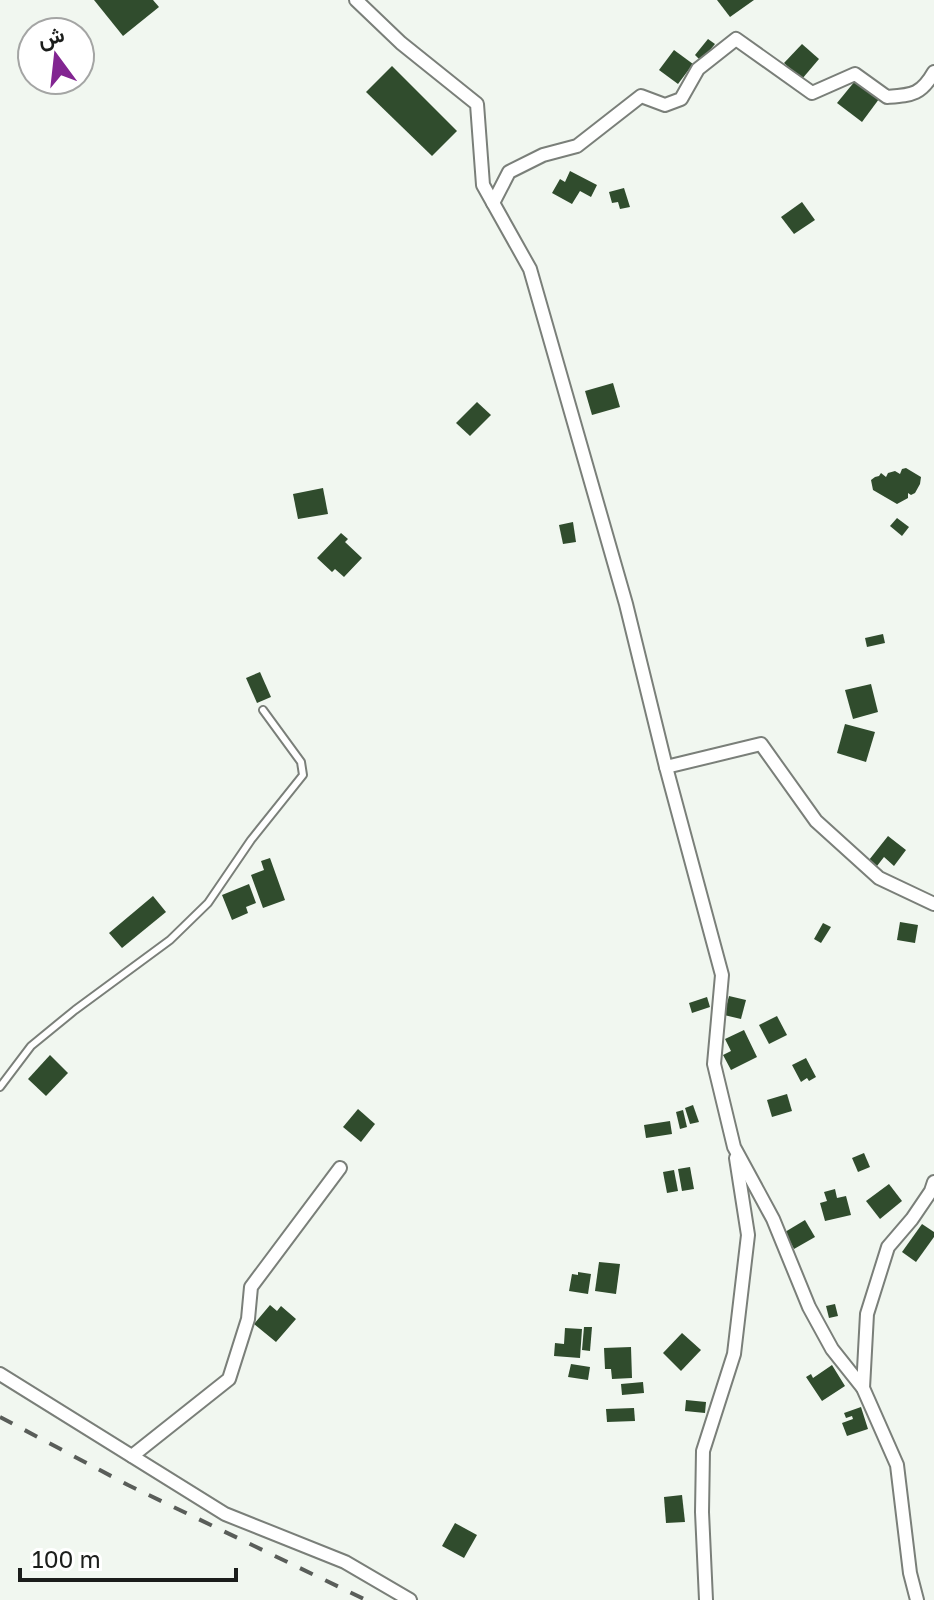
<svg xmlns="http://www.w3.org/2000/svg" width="934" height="1600" viewBox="0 0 934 1600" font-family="'Golos Text',Vazirmatn,sans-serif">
	<rect width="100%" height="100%" fill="#f1f7f0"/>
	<g fill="#304c2d">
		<path d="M 94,0 L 153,0 L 159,7 L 123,36 Z"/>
		<path d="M 717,0 L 754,0 L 730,17 Z"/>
		<path d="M 708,39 L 715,44 L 701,61 L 695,55 Z"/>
		<path d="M 802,44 L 819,59 L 802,79 L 784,63 Z"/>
		<path d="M 674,50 L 693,64 L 678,84 L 659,70 Z"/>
		<path d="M 392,66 L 457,131 L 432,156 L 366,92 Z"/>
		<path d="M 855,81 L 879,99 L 862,122 L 837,103 Z"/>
		<path d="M 570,171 L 597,185 L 591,197 L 580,191 L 572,204 L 552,193 L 560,179 L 565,182 Z"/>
		<path d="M 624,188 L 630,207 L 620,209 L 618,202 L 612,203 L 609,192 Z"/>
		<path d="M 802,202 L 815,220 L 794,234 L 781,217 Z"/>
		<path d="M 613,383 L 620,407 L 592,415 L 585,391 Z"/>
		<path d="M 477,402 L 491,415 L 470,436 L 456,423 Z"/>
		<path d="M 906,468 L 921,477 L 920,484 L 915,493 L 911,495 L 908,493 L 908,498 L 897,504 L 873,490 L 871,480 L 875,477 L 879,476 L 881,473 L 886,477 L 888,473 L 895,471 L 900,474 L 902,469 Z"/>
		<path d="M 323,488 L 328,514 L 298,519 L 293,494 Z"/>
		<path d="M 897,518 L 909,527 L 902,536 L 890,526 Z"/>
		<path d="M 573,522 L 576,542 L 563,544 L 559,525 Z"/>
		<path d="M 341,533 L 348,539 L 345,542 L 362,558 L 344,577 L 335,569 L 332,572 L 317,558 Z"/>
		<path d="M 883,634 L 885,643 L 867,647 L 865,638 Z"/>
		<path d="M 260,672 L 271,697 L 257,703 L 246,678 Z"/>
		<path d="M 871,684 L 878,712 L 853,719 L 845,690 Z"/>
		<path d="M 845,724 L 875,732 L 866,762 L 837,753 Z"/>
		<path d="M 888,836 L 906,850 L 894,866 L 884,857 L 877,866 L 869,860 Z"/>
		<path d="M 270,858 L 285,900 L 263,908 L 251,875 L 264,870 L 261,861 Z"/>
		<path d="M 249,884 L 256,903 L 246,907 L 248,913 L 232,920 L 222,895 Z"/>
		<path d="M 153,896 L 166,912 L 122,948 L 109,933 Z"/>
		<path d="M 900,922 L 918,925 L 915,943 L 897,940 Z"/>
		<path d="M 823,923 L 831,927 L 821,943 L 814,939 Z"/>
		<path d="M 729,996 L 746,1000 L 741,1019 L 724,1015 Z"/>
		<path d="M 707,997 L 710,1007 L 692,1013 L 689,1003 Z"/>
		<path d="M 777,1016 L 787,1035 L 769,1044 L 759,1025 Z"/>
		<path d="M 744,1030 L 757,1057 L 731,1070 L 723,1055 L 731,1051 L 725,1039 Z"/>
		<path d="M 50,1055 L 68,1073 L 46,1096 L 28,1079 Z"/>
		<path d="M 806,1058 L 816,1077 L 809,1081 L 807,1078 L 801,1082 L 792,1065 Z"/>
		<path d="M 787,1094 L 792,1111 L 772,1117 L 767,1100 Z"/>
		<path d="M 693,1105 L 699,1122 L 690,1124 L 685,1108 Z"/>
		<path d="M 358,1109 L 375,1124 L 361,1142 L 343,1127 Z"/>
		<path d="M 683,1110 L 687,1127 L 680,1129 L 676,1112 Z"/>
		<path d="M 670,1121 L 672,1134 L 646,1138 L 644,1125 Z"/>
		<path d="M 864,1153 L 870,1167 L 858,1172 L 852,1158 Z"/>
		<path d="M 690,1167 L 694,1189 L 682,1191 L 678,1169 Z"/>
		<path d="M 674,1170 L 678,1191 L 667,1193 L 663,1172 Z"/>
		<path d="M 889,1184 L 902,1201 L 880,1219 L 866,1201 Z"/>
		<path d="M 835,1189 L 837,1198 L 846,1196 L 851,1215 L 825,1221 L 820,1203 L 827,1201 L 824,1192 Z"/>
		<path d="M 805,1220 L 815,1237 L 794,1249 L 785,1232 Z"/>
		<path d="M 922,1224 L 934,1232 L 934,1237 L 916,1262 L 902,1252 Z"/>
		<path d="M 599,1262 L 620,1264 L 616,1294 L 595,1291 Z"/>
		<path d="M 578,1272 L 591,1274 L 588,1294 L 569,1291 L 572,1274 L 578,1275 Z"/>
		<path d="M 835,1304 L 838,1316 L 829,1318 L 826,1306 Z"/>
		<path d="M 270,1305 L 277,1311 L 281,1306 L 296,1319 L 276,1342 L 254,1324 Z"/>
		<path d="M 584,1327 L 592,1327 L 590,1351 L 582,1350 Z"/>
		<path d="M 565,1328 L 582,1329 L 580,1358 L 554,1356 L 555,1343 L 564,1344 Z"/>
		<path d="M 682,1333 L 701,1350 L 681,1371 L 663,1353 Z"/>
		<path d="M 631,1347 L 632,1378 L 612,1379 L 611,1369 L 605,1369 L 604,1348 Z"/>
		<path d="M 571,1364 L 590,1367 L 588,1380 L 568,1377 Z"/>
		<path d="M 832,1365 L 845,1386 L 822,1401 L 806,1377 L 811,1374 L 813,1378 Z"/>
		<path d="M 643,1382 L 644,1393 L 622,1395 L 621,1384 Z"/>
		<path d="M 686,1400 L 706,1402 L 705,1413 L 685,1411 Z"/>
		<path d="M 861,1407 L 868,1429 L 847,1436 L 842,1423 L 853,1419 L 852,1416 L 846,1418 L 844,1413 Z"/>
		<path d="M 634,1408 L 635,1421 L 607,1422 L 606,1409 Z"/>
		<path d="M 682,1495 L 685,1522 L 666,1523 L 664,1497 Z"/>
		<path d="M 455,1523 L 477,1535 L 464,1558 L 442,1546 Z"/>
	</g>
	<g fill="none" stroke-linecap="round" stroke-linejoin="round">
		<g stroke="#7a7f79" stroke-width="10">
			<path id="service" d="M 0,1087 L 31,1046 L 75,1010 L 170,940 L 208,903 L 251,840 L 303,775 L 301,762 L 263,710"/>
		</g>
		<g stroke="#7a7f79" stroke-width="16">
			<g id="minor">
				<path d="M 356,0 L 401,43 L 477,104 L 483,185 L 530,269 L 626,604 L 666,767 L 722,975 L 714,1064 L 734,1147 L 773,1219 L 809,1307 L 832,1349 L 863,1388 L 897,1465 L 910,1573 L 917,1600"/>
				<path d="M 493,203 L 509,172 L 543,155 L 577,146 L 641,96 L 665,105 L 681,99 L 698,69 L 736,39 L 812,93 L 855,74 L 887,97 C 912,95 921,95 934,72"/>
				<path d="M 666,767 L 761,744 L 816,821 L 879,878 L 934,904"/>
				<path d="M 0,1374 L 225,1514 L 345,1562 L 410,1600"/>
				<path d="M 863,1388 L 867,1314 L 888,1247 L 912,1219 L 931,1191 L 934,1182"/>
				<path d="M 132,1456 L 229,1379 L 248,1319 L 251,1287 L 340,1168"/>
				<path d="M 706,1600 L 702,1512 L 703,1451 L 734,1354 L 748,1235 L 736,1158"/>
			</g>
		</g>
		<use href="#service" stroke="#fff" stroke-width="6"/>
		<use href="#minor" stroke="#fff" stroke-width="12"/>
		<path stroke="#595d59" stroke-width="4" stroke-dasharray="14 14" stroke-linecap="butt" d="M 0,1417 L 128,1485 L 366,1600"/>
	</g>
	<g transform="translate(56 56) rotate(345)"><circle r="38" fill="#ffffff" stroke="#a4a5a4" stroke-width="2"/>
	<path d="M0-6L14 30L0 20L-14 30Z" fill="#822591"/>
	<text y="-12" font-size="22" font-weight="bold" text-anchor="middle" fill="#1b1d1b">ش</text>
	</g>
	<path d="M20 1568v12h216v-12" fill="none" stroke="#1b1d1b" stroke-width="4"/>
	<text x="32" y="1568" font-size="24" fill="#1b1d1b" stroke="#ffffff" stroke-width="6" paint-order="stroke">100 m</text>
</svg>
